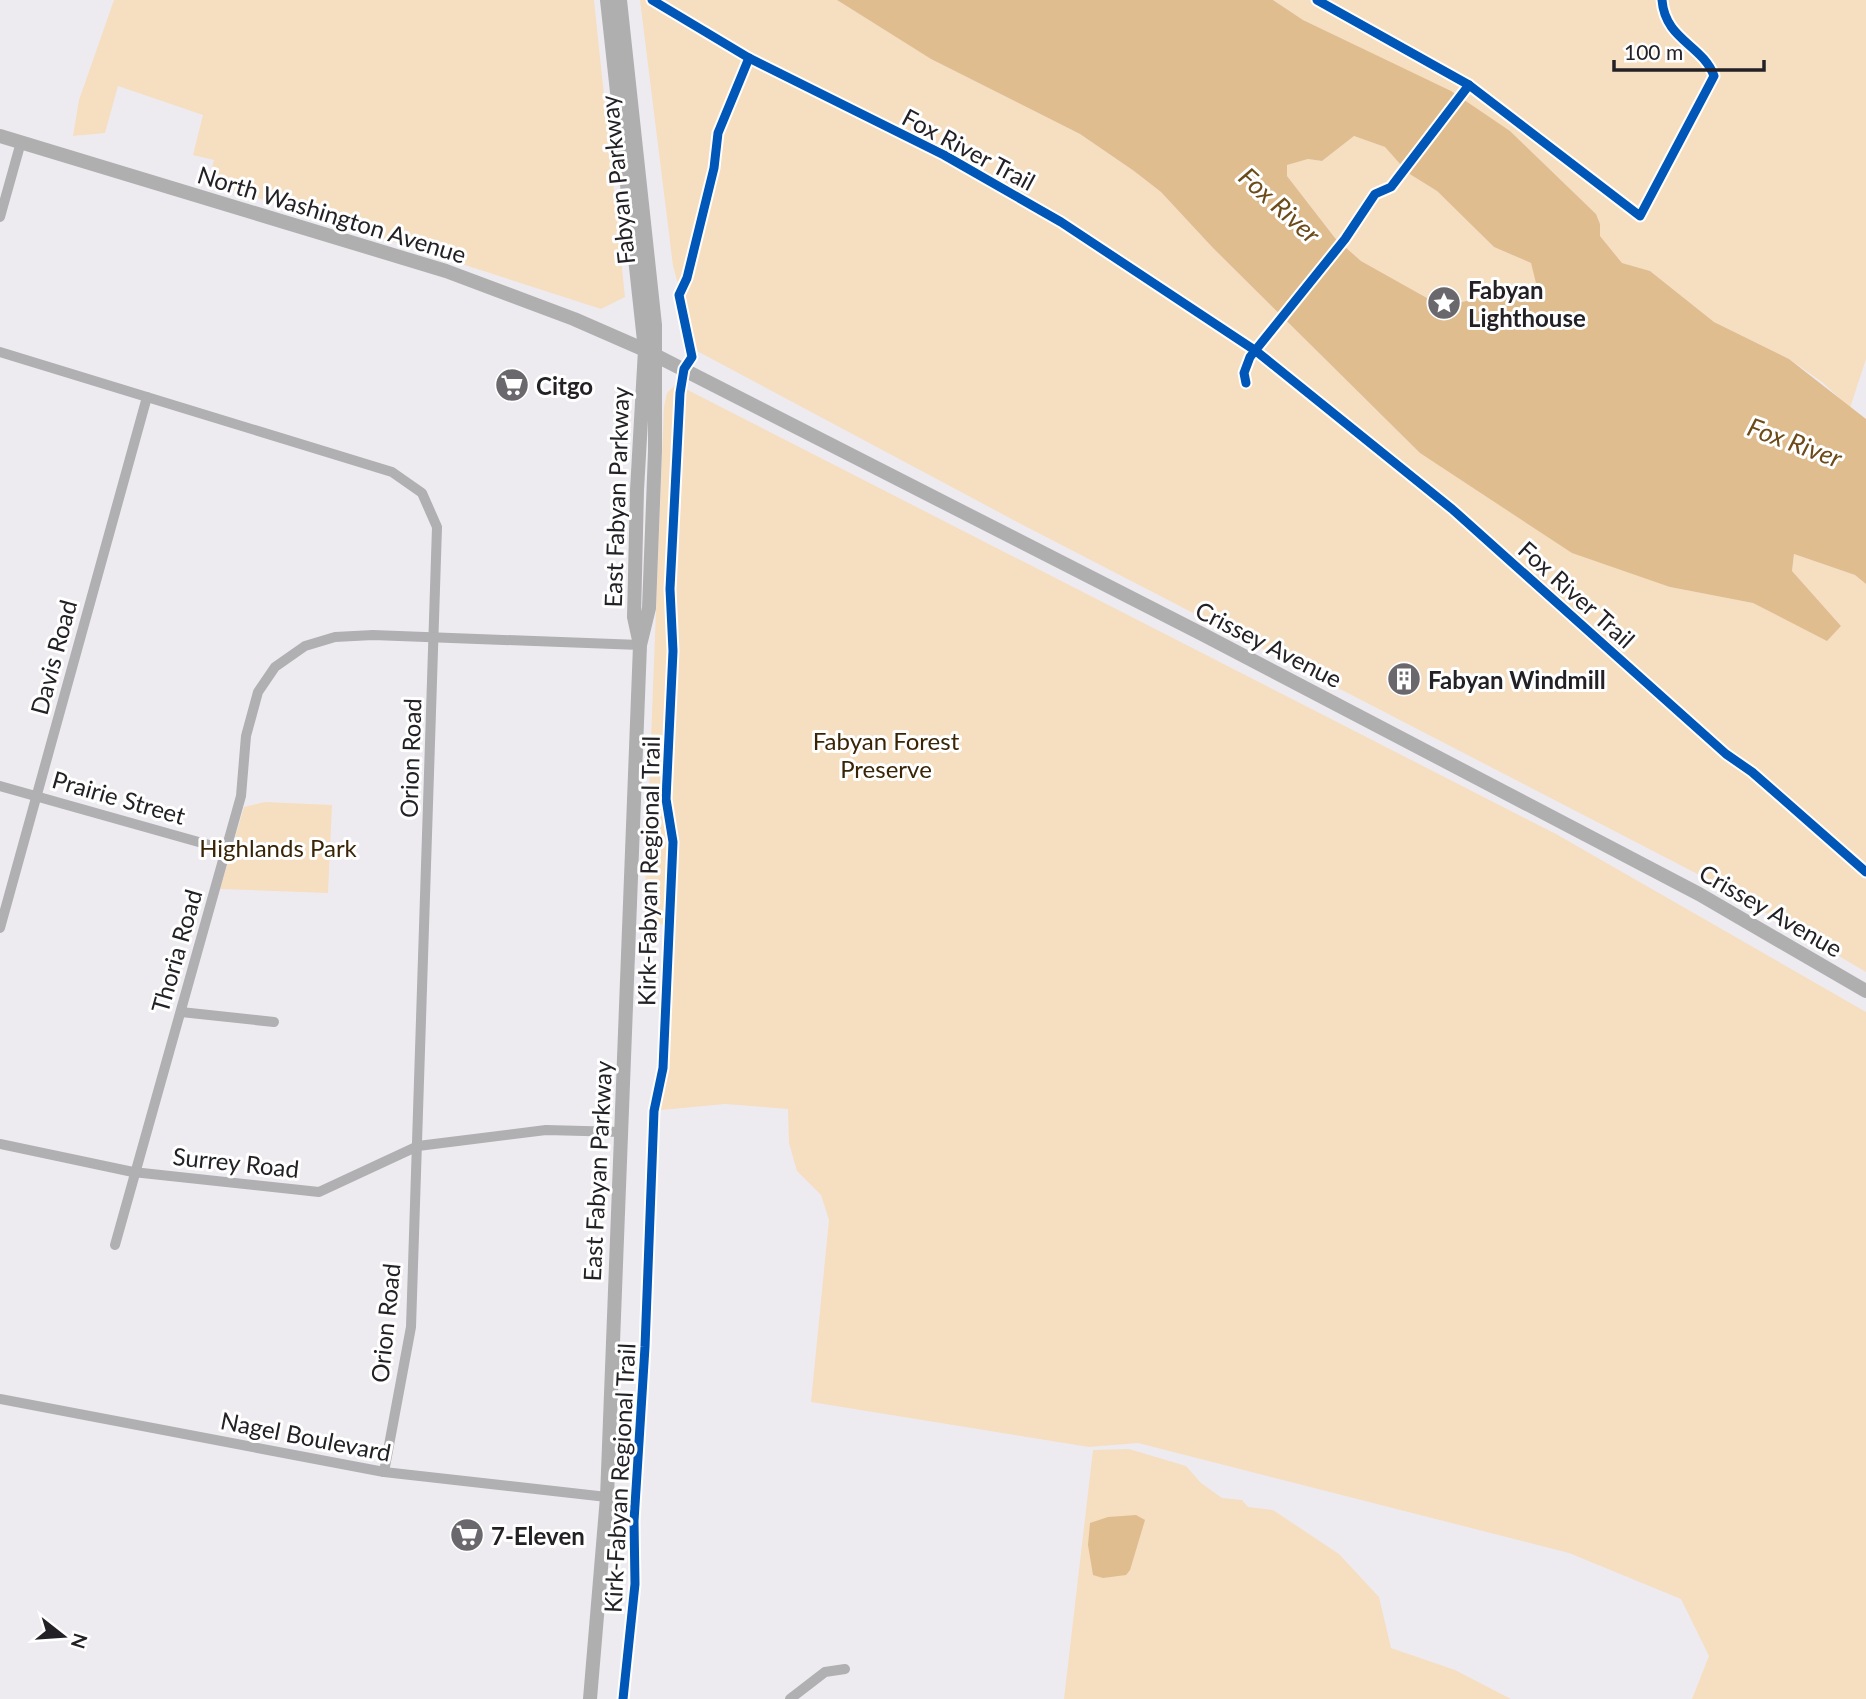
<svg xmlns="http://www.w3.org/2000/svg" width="1866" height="1699" viewBox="0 0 1866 1699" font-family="Lato,sans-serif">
	<rect width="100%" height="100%" fill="#eeebf0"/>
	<g fill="#f6dec1">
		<path d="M 114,0 L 594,0 L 625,297 L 601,309 L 208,182 L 214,160 L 193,155 L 203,115 L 118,86 L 105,133 L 73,136 L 79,100 Z"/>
		<path d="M 640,0 L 837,0 L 931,59 L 1080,134 L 1134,171 L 1161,192 L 1213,248 L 1420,453 L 1670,587 L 1753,603 L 1827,640 L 1841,626 L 1792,571 L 1794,554 L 1855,575 L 1866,584 L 1866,972 L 1711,881 L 1021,524 L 697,351 L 673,266 Z"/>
		<path d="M 1273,0 L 1866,0 L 1866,359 L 1850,408 L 1822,382 L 1789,359 L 1714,322 L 1650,271 L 1622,263 L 1600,236 L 1600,224 L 1596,214 L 1510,131 L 1426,80 L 1303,20 Z"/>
		<path d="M 1354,136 L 1385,147 L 1408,173 L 1437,191 L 1494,247 L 1531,263 L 1537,283 L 1443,307 L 1361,261 L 1335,238 L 1287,176 L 1286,165 L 1308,159 L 1322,161 Z"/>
		<path d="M 676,384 L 1556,834 L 1866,1012 L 1866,1699 L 1692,1699 L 1709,1656 L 1681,1599 L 1569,1553 L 1138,1443 L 1089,1447 L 811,1402 L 829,1220 L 821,1195 L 797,1171 L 789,1143 L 788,1109 L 725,1104 L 661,1110 L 669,927 L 644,918 L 664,407 L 667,393 Z"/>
		<path d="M 265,802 L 332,805 L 328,893 L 220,889 L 244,807 Z"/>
		<path d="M 1129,1449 L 1186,1466 L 1201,1483 L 1222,1498 L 1242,1500 L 1248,1507 L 1273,1510 L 1339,1554 L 1379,1597 L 1391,1648 L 1455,1670 L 1511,1699 L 1064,1699 L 1093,1450 Z"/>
	</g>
	<g fill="#e0bd8f" fill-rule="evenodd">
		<path d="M 837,0 L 1273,0 L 1303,20 L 1451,91 L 1510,131 L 1596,214 L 1600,224 L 1600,236 L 1622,263 L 1650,271 L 1714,322 L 1789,359 L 1866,419 L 1866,584 L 1855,575 L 1794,554 L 1792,571 L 1841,626 L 1827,641 L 1753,603 L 1670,587 L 1572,553 L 1420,453 L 1213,248 L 1161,192 L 1134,171 L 1080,134 L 931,59 ZM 1354,136 L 1385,147 L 1408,173 L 1437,191 L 1494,247 L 1531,263 L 1536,283 L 1443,307 L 1361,261 L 1335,238 L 1287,176 L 1287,165 L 1308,159 L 1322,161 Z"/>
		<path d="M 1136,1515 L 1145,1520 L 1130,1570 L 1126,1575 L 1103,1578 L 1093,1575 L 1088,1545 L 1090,1523 L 1108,1517 Z"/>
	</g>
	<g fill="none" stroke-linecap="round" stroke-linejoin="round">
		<g stroke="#b0afb1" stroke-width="10">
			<path d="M 0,217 L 21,142"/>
			<path d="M 0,352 L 392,472 L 422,493 L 437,527 L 411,1327 L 384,1472"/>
			<path d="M 0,786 L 227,850"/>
			<path d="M 0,928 L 147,397"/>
			<path d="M 181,1012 L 274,1022"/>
			<path d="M 0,1144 L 133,1172 L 319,1192 L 418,1146 L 546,1130 L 622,1132"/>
			<path d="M 115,1245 L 241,796 L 246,736 L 258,692 L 275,667 L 305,646 L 335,637 L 373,635 L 640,645"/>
			<path d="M 0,1399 L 384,1472 L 607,1497"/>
			<path d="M 790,1699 L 825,1672 L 845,1669"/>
		</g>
		<g stroke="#afafb0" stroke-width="14">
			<path d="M 607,0 L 645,350 L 637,490 L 634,617 L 639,640"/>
			<path d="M 0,136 L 446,271 L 574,319 L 645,350 L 1202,634 L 1699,894 L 1866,991"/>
			<path d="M 590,1699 L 607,1497 L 640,645 L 649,608 L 655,451 L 655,325 L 620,0"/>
		</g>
		<g stroke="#fff" stroke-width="13">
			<g id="cycleway">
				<path d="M 652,0 L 749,58 L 944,155 L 1061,222 L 1256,351 L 1452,509 L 1726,754 L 1752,772 L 1866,872"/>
				<path d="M 1317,0 L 1469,85 L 1640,216 L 1714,76 C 1703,45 1665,40 1662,0"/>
				<path d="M 1246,383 L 1244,373 L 1250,357 L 1345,239 L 1375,194 L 1391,187 L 1469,85"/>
				<path d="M 623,1699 L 635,1584 L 634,1521 L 645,1347 L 654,1111 L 663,1068 L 673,842 L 666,799 L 673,651 L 670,589 L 680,393 L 684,369 L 692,357 L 679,295 L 687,278 L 714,168 L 718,133 L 749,58"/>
			</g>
		</g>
		<use href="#cycleway" stroke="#0057b8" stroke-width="9"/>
	</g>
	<defs>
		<g id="sight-disc" transform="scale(1.75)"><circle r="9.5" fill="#6a686c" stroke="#fff"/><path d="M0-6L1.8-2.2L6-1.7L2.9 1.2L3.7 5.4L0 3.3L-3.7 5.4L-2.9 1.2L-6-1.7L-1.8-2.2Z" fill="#fff"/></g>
		<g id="supermarket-disc" transform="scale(1.75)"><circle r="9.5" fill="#6a686c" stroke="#fff"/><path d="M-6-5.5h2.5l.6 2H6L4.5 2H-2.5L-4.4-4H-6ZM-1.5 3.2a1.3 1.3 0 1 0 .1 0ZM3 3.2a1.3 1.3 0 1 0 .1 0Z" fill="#fff"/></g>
		<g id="building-disc" transform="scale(1.75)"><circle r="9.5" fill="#6a686c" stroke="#fff"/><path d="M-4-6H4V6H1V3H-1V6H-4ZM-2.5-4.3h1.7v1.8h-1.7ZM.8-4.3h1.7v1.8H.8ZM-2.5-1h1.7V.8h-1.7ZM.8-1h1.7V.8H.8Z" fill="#fff"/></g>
	</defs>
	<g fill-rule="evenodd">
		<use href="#sight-disc" x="1444" y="303"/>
		<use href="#supermarket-disc" x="512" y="385"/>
		<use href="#building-disc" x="1404" y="679"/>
		<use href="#supermarket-disc" x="467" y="1535"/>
	</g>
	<g text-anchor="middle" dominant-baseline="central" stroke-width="6" stroke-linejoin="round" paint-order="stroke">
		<g font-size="24" fill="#232125" stroke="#fff">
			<text transform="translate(969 149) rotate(28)">Fox River Trail</text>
			<text transform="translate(617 180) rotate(-96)">Fabyan Parkway</text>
			<text transform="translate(332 214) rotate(17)">North Washington Avenue</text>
			<text transform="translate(616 497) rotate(-88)">East Fabyan Parkway</text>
			<text transform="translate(1577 594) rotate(42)">Fox River Trail</text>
			<text transform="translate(1269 644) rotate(27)">Crissey Avenue</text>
			<text transform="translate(53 657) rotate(-75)">Davis Road</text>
			<text transform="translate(410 758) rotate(-88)">Orion Road</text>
			<text transform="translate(119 797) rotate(16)">Prairie Street</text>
			<text transform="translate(648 871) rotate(-89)">Kirk-Fabyan Regional Trail</text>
			<text transform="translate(1771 910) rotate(30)">Crissey Avenue</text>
			<text transform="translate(176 951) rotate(-74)">Thoria Road</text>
			<text transform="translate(236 1162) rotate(6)">Surrey Road</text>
			<text transform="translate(597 1171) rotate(-87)">East Fabyan Parkway</text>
			<text transform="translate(385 1323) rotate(-84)">Orion Road</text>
			<text transform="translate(306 1436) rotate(11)">Nagel Boulevard</text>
			<text transform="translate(619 1478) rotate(-87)">Kirk-Fabyan Regional Trail</text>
		</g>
		<g font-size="24" font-weight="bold" fill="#232125" stroke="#fff" text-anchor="start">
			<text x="1468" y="289">Fabyan<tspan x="1468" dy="28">Lighthouse</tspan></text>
			<text x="536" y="385">Citgo</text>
			<text x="1428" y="679">Fabyan Windmill</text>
			<text x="491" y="1535">7-Eleven</text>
		</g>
		<g font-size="24" fill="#392506" stroke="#fff">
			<text x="886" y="740">Fabyan Forest<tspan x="886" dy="28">Preserve</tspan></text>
			<text x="278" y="847">Highlands Park</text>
		</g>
		<g font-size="26" font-style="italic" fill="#6c4b18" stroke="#fff">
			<text transform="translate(1280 205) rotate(42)">Fox River</text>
			<text transform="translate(1795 442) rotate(20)">Fox River</text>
		</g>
	</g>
	<g transform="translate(63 1636) rotate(107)" stroke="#ffffff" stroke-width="5" paint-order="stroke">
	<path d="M0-5L12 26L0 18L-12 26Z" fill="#232125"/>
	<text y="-10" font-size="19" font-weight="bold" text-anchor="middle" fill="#232125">N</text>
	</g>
	<path d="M1614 60v10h150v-10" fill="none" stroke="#232125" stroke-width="3.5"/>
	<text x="1624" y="60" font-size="21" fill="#232125" stroke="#ffffff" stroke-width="5" paint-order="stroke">100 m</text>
</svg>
